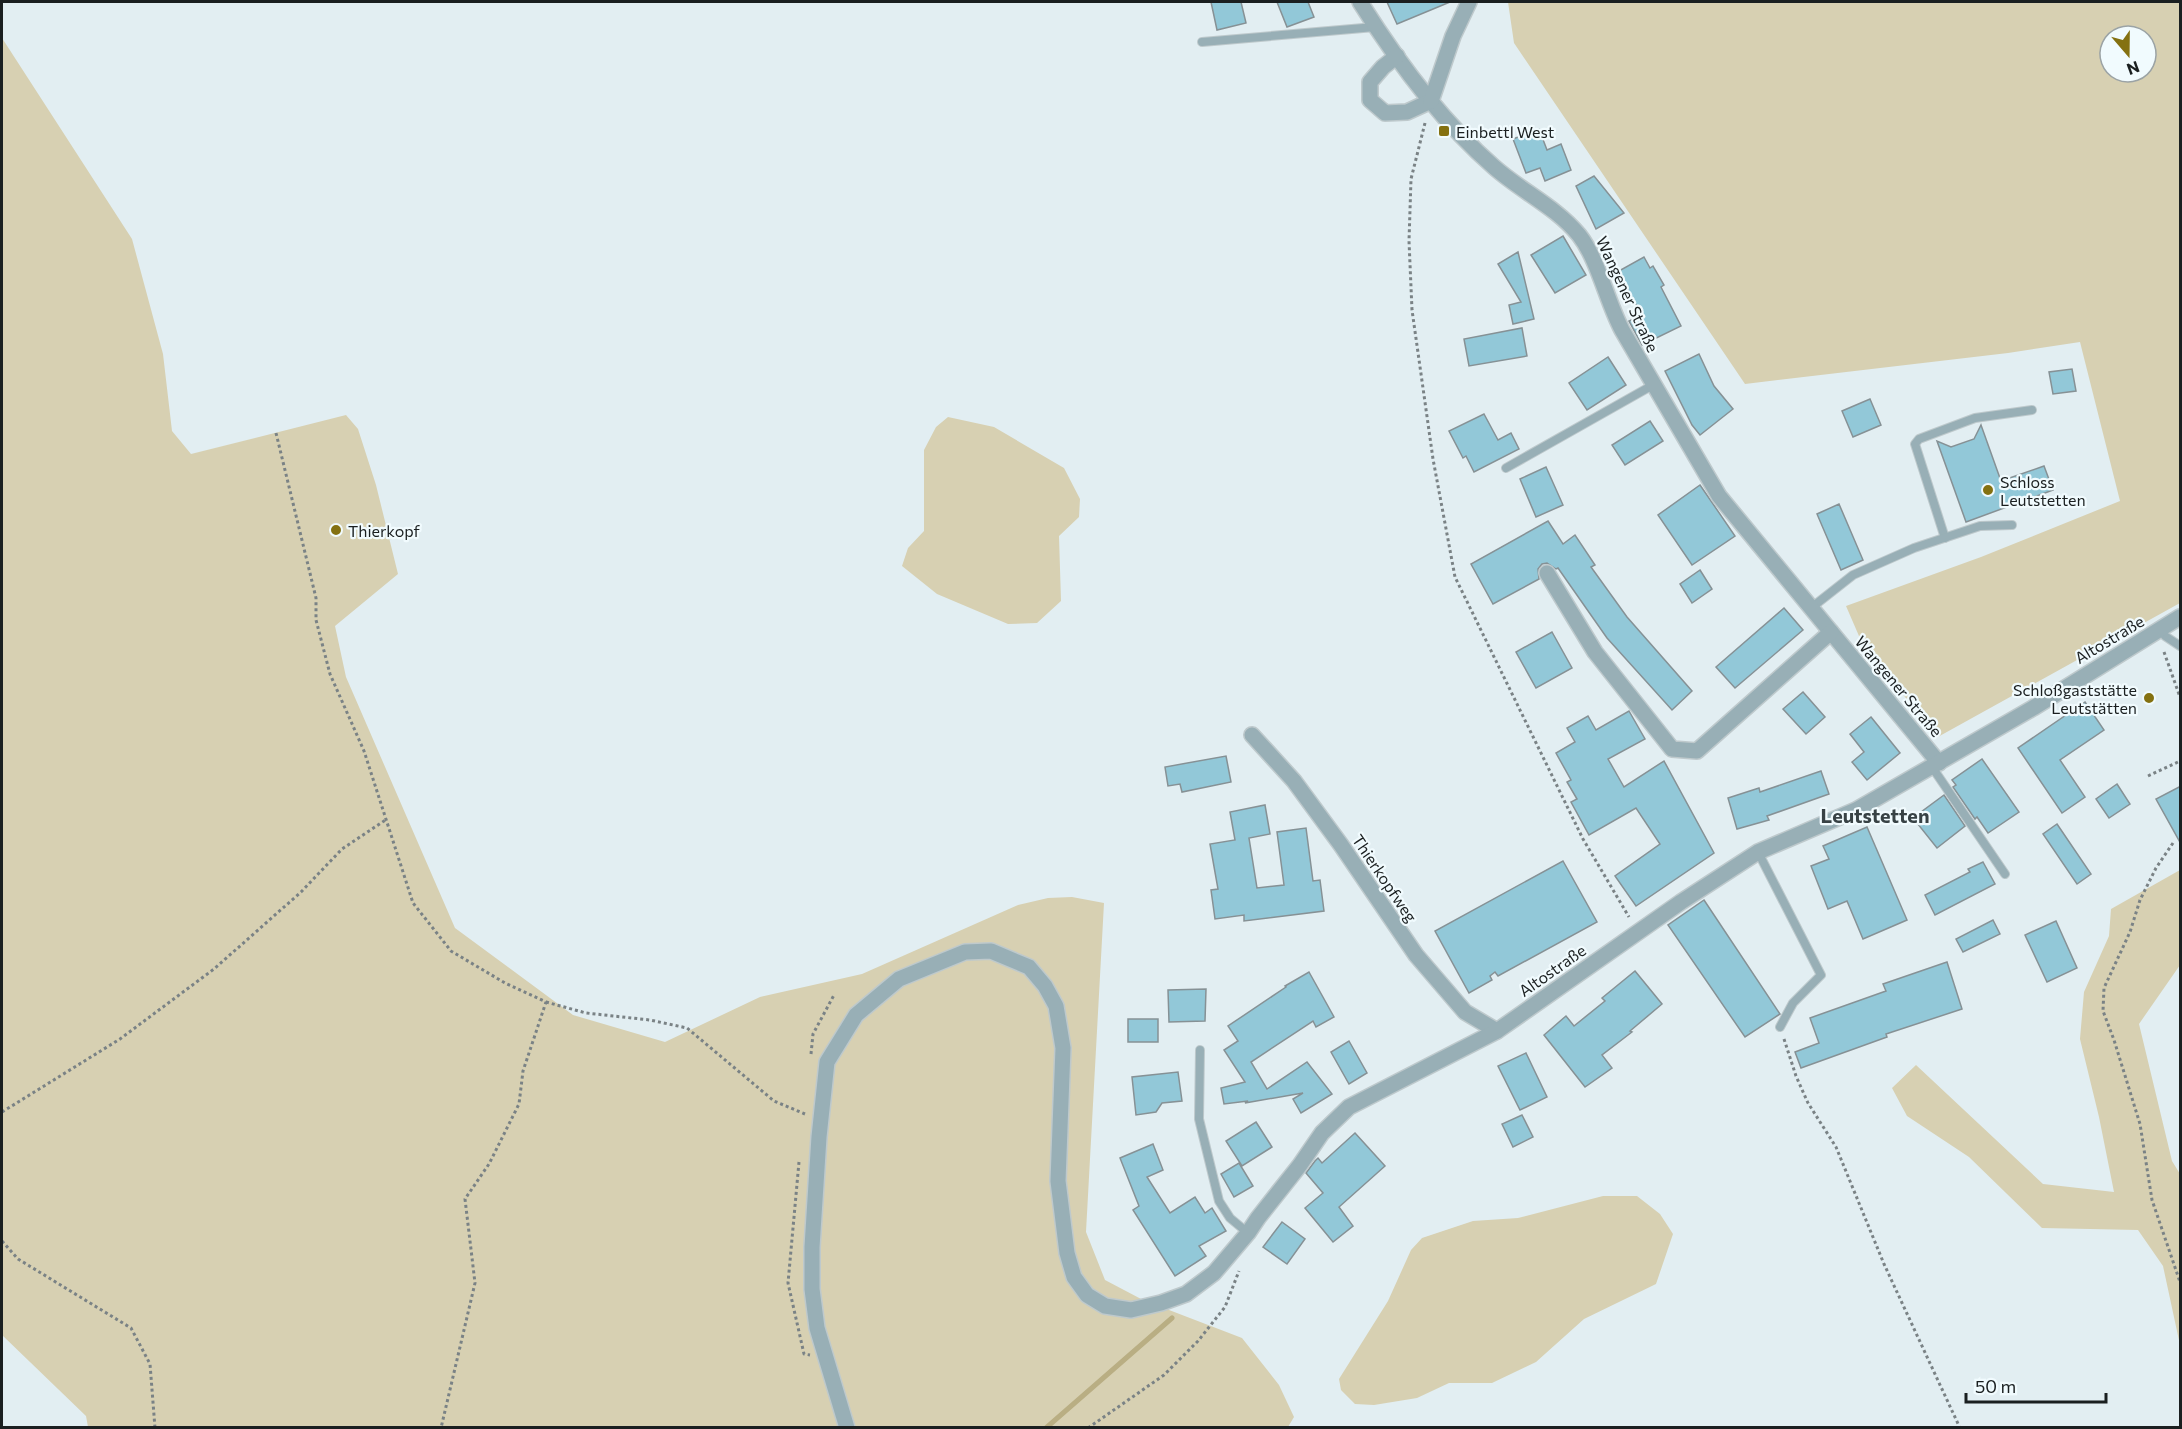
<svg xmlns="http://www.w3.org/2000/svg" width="2182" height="1429" viewBox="0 0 2182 1429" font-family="Commissioner,sans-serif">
	<rect width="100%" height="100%" fill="#e2eef2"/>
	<g fill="#d7d0b2" fill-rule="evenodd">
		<path d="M 1508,2 L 2180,2 L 2180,603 L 1936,738 L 1859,636 L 1846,606 L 1981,557 L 2120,501 L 2080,342 L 2008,353 L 1745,384 L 1514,43 ZM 2110,36 L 2146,36 L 2146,72 L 2110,72 Z"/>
		<path d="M 2,38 L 132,239 L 163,354 L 172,431 L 191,454 L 346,415 L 358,429 L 376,485 L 398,574 L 335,626 L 346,677 L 455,928 L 573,1015 L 665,1042 L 760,997 L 862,974 L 1018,905 L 1048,898 L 1072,897 L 1104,903 L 1086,1232 L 1105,1280 L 1143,1300 L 1242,1338 L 1279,1385 L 1294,1417 L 1288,1427 L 88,1427 L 86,1416 L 2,1335 Z"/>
		<path d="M 948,417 L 994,427 L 1064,468 L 1080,499 L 1079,517 L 1059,536 L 1061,601 L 1037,623 L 1008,624 L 937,594 L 902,566 L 908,548 L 924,531 L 924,450 L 936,427 Z"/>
		<path d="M 2180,870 L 2180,965 L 2139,1024 L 2172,1161 L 2180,1174 L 2180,1345 L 2163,1266 L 2138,1230 L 2042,1228 L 1969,1157 L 1907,1116 L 1892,1088 L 1916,1065 L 2043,1184 L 2114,1192 L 2099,1117 L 2080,1039 L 2084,992 L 2109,936 L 2111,909 Z"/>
		<path d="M 1603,1196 L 1637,1196 L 1660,1214 L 1673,1234 L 1656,1284 L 1584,1319 L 1536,1362 L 1492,1383 L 1449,1383 L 1417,1398 L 1374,1405 L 1355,1404 L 1341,1390 L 1339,1379 L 1388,1301 L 1411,1250 L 1422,1238 L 1473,1221 L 1518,1218 Z"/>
	</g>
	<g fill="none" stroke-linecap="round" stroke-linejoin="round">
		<path stroke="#b9ae83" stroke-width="5" d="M 1046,1428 L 1172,1318"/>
	</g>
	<g fill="#92c8d8" stroke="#869195" stroke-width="1.5">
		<path d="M 1211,2 L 1241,2 L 1246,23 L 1217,30 Z"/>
		<path d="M 1277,2 L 1308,2 L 1314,17 L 1287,27 Z"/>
		<path d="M 1387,2 L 1450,2 L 1397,24 Z"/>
		<path d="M 1539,129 L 1547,150 L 1561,144 L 1571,170 L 1545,181 L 1540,168 L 1526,173 L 1513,139 Z"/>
		<path d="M 1594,176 L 1624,213 L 1596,229 L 1576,186 Z"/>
		<path d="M 1563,236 L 1586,275 L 1555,293 L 1531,255 Z"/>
		<path d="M 1518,252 L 1534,319 L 1513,324 L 1509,305 L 1521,302 L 1498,264 Z"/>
		<path d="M 1644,257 L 1650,268 L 1653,266 L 1664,285 L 1661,287 L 1681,326 L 1642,345 L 1629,321 L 1642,315 L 1617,272 Z"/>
		<path d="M 1522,328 L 1527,356 L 1469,366 L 1464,339 Z"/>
		<path d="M 1699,354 L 1714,386 L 1733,409 L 1700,435 L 1692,425 L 1665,371 Z"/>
		<path d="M 1608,357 L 1626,385 L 1587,410 L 1569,383 Z"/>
		<path d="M 2072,369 L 2076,391 L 2053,394 L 2049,372 Z"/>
		<path d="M 1870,399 L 1881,425 L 1853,437 L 1842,411 Z"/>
		<path d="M 1484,414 L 1498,440 L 1511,433 L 1519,449 L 1474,472 L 1466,456 L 1463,458 L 1449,431 Z"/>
		<path d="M 1650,421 L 1663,441 L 1625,465 L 1612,445 Z"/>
		<path d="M 1981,425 L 2001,481 L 2044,466 L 2053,490 L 1966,522 L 1937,441 L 1951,447 L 1974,439 Z"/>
		<path d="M 1546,467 L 1563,505 L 1536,517 L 1520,479 Z"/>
		<path d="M 1700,485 L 1735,536 L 1692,565 L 1658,515 Z"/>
		<path d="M 1839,504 L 1863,560 L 1841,570 L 1817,514 Z"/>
		<path d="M 1548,521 L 1563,544 L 1575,535 L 1595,565 L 1591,567 L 1627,617 L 1692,691 L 1672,710 L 1607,638 L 1558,568 L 1556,569 L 1547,563 L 1542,564 L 1538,569 L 1539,579 L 1493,604 L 1471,564 Z"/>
		<path d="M 1700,570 L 1712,589 L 1692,603 L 1680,584 Z"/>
		<path d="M 1784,608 L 1803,630 L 1735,688 L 1716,667 Z"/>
		<path d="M 1552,632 L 1572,668 L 1536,688 L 1516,652 Z"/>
		<path d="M 1803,692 L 1825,717 L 1806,734 L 1783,709 Z"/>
		<path d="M 2085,702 L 2104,730 L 2060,760 L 2085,797 L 2062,813 L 2018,748 Z"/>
		<path d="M 1629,711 L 1645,739 L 1608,759 L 1624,787 L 1664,761 L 1714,853 L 1636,906 L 1615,876 L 1660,844 L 1636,808 L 1589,835 L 1571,802 L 1577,799 L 1567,782 L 1571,780 L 1556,753 L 1575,742 L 1567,728 L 1588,716 L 1596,730 Z"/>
		<path d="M 1871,717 L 1900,753 L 1867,780 L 1852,762 L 1864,752 L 1850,734 Z"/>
		<path d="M 1226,756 L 1231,782 L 1182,792 L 1180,784 L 1168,786 L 1165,767 Z"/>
		<path d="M 1982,759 L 2019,812 L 1988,833 L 1977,817 L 1975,819 L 1953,787 L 1956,785 L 1952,780 Z"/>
		<path d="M 1821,771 L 1829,794 L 1767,816 L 1769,820 L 1737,829 L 1728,798 L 1759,788 L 1760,792 Z"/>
		<path d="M 2117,784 L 2130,804 L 2109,818 L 2096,799 Z"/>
		<path d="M 2181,786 L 2181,844 L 2156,799 Z"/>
		<path d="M 1944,795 L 1965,826 L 1937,848 L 1913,818 Z"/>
		<path d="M 1265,805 L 1270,834 L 1249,838 L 1257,888 L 1284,885 L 1277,832 L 1306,828 L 1313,881 L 1320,880 L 1324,911 L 1244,921 L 1244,915 L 1215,919 L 1211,890 L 1218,889 L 1210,844 L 1235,840 L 1230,812 Z"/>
		<path d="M 2057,824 L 2091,874 L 2077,884 L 2043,834 Z"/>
		<path d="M 1867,827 L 1907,920 L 1863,939 L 1847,901 L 1828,909 L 1811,866 L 1829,859 L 1823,846 Z"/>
		<path d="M 1563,861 L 1597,922 L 1498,976 L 1495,972 L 1490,976 L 1492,980 L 1469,993 L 1435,931 Z"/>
		<path d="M 1983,862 L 1995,884 L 1935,915 L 1925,895 L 1970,872 L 1968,869 Z"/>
		<path d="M 1704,900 L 1780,1014 L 1745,1037 L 1668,925 Z"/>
		<path d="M 1993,920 L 2000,934 L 1963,952 L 1956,939 Z"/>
		<path d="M 2056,921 L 2077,968 L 2047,982 L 2025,935 Z"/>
		<path d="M 1947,962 L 1962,1009 L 1886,1034 L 1887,1037 L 1801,1068 L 1795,1052 L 1819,1043 L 1810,1018 L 1886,991 L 1883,984 Z"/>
		<path d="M 1635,971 L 1662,1004 L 1630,1031 L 1632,1032 L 1602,1055 L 1612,1068 L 1585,1087 L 1544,1035 L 1566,1016 L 1574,1026 L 1605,1001 L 1602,998 Z"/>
		<path d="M 1309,972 L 1334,1017 L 1316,1027 L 1313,1021 L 1251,1062 L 1267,1089 L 1307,1062 L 1332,1094 L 1301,1113 L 1293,1099 L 1303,1093 L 1245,1103 L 1248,1101 L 1224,1104 L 1221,1088 L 1245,1082 L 1224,1050 L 1238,1041 L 1228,1026 L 1286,987 L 1285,986 Z"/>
		<path d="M 1206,989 L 1205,1021 L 1169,1022 L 1168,990 Z"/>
		<rect x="1128" y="1019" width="30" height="23"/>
		<path d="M 1349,1041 L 1367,1073 L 1349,1084 L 1331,1052 Z"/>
		<path d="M 1526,1053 L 1547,1097 L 1520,1110 L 1498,1066 Z"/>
		<path d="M 1178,1072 L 1182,1101 L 1162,1103 L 1156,1112 L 1136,1115 L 1132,1077 Z"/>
		<path d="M 1522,1115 L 1533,1137 L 1513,1147 L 1502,1124 Z"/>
		<path d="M 1256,1122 L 1272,1147 L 1242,1166 L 1226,1141 Z"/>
		<path d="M 1355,1133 L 1385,1166 L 1339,1207 L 1353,1226 L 1333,1242 L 1305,1208 L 1323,1193 L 1306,1173 L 1315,1161 L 1318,1158 L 1322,1163 Z"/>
		<path d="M 1153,1144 L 1163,1170 L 1147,1177 L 1170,1213 L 1195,1197 L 1205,1213 L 1212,1208 L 1226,1231 L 1199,1246 L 1206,1256 L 1175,1276 L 1133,1210 L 1139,1206 L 1120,1158 Z"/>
		<path d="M 1239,1163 L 1253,1186 L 1234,1197 L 1221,1174 Z"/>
		<path d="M 1282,1222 L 1305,1239 L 1287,1264 L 1263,1247 Z"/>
	</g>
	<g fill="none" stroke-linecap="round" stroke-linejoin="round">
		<g stroke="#bec9cc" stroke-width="10">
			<g id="service">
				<path d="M 1202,42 L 1375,27"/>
				<path d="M 1506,468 L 1653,385"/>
				<path d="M 1945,538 L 1915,444 L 1919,439 L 1975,418 L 2032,410"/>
				<path d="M 1811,608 L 1853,575 L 1914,548 L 1980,526 L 2012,525"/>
				<path d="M 2160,629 L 2165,636 L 2180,646"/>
				<path d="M 1932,767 L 2005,874"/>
				<path d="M 1758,852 L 1821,975 L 1793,1003 L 1780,1027"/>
				<path d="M 1200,1050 L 1199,1119 L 1219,1201 L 1230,1218 L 1248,1233"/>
			</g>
		</g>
		<g stroke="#bec9cc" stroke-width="18">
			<g id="minor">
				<path d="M 1360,2 C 1397,61 1441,121 1494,167 C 1521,191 1556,207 1579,235 C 1598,259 1607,302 1622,330 L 1719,496 L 1939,763"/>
				<path d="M 1397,56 L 1383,67 L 1370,82 L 1370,100 L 1385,113 L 1407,112 L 1431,101"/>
				<path d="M 1431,101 L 1453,36 L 1469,2"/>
				<path d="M 1547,573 L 1595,652 L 1672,749 L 1697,751 L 1831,632"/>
				<path d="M 1252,735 L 1294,781 L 1341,845 L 1416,955 L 1465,1012 L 1497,1031"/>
				<path d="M 847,1428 L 817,1328 L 812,1289 L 812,1247 L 819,1137 L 827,1062 L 856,1015 L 899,979 L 965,952 L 991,951 L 1029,967 L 1045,986 L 1056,1006 L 1063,1048 L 1058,1181 L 1067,1253 L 1074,1277 L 1087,1295 L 1105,1306 L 1131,1310 L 1161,1303 L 1186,1294 L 1214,1273 L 1248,1233 L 1258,1218 L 1300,1165 L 1322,1133 L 1349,1107 L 1497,1031 L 1681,902 L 1758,852 L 1856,810 L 2033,708 L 2180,617"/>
			</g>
		</g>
		<g stroke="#7a8285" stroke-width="3" stroke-dasharray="3 3" stroke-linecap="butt">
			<path d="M 1425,123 L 1411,179 L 1409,241 L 1412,310 L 1433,459 L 1455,577 L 1583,839 L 1629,917"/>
			<path d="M 276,433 L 316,598 L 316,620 L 330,674 L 364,751 L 413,903 L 451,951 L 505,983 L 546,1002 L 523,1071 L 519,1104 L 489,1164 L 465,1199 L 475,1283 L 441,1428"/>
			<path d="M 2164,652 L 2180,697"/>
			<path d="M 2148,776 L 2180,761"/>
			<path d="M 2173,843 L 2156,868 L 2140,900 L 2130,932 L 2104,988 L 2103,1011 L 2114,1040 L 2140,1124 L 2152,1200 L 2180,1282"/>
			<path d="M 546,1002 L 586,1013 L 650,1020 L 687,1028 L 774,1101 L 805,1114"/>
			<path d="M 1784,1039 L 1796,1076 L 1808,1103 L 1836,1147 L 1884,1264 L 1960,1428"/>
			<path d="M 811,1054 L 813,1034 L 834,995"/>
			<path d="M 2,1112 L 120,1039 L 214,969 L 301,892 L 342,849 L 387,819"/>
			<path d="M 799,1162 L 788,1283 L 804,1354 L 810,1355"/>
			<path d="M 2,1241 L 18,1259 L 131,1328 L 150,1364 L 155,1428"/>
			<path d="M 1088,1428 L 1164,1375 L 1198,1341 L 1225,1307 L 1239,1271"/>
		</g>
		<use href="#service" stroke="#98afb6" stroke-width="8"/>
		<use href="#minor" stroke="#98afb6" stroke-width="15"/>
	</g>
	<g fill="#847111" stroke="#f1fbfe" stroke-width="2">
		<rect x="1438" y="125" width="12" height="12" rx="3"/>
		<circle cx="1988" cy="490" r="6"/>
		<circle cx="336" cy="530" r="6"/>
		<circle cx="2149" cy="698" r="6"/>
	</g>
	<g text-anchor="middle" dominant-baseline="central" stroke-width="4.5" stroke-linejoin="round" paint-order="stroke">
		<g font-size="16" fill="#1a1f20" stroke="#f1fbfe" text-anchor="start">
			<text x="1456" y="131">Einbettl West</text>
			<text x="2000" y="481">Schloss<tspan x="2000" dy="18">Leutstetten</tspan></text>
			<text x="348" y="530">Thierkopf</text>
			<text x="2137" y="689" text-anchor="end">Schloßgaststätte<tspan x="2137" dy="18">Leutstätten</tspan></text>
		</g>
		<g font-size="16" fill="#1a1f20" stroke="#f1fbfe">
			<text transform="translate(1628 294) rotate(65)">Wangener Straße</text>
			<text transform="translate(2109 639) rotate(-31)">Altostraße</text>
			<text transform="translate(1899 686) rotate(50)">Wangener Straße</text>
			<text transform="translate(1385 878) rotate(56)">Thierkopfweg</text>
			<text transform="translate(1552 970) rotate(-35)">Altostraße</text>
		</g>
		<g font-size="20" font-weight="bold" fill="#384245" stroke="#f1fbfe">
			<text x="1875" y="815">Leutstetten</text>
		</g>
	</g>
	<rect width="2182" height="1429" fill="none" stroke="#1a1f20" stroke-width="6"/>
	<g transform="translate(2128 54) rotate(160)"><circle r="28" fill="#f1fbfe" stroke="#9ba3a5" stroke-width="1.5"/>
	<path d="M0-4.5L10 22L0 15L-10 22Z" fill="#847111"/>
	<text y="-9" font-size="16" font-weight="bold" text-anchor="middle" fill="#1a1f20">N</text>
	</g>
	<path d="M1966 1393v9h140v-9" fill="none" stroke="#1a1f20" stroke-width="3"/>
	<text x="1975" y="1393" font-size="18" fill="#1a1f20" stroke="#f1fbfe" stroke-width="4.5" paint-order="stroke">50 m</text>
</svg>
